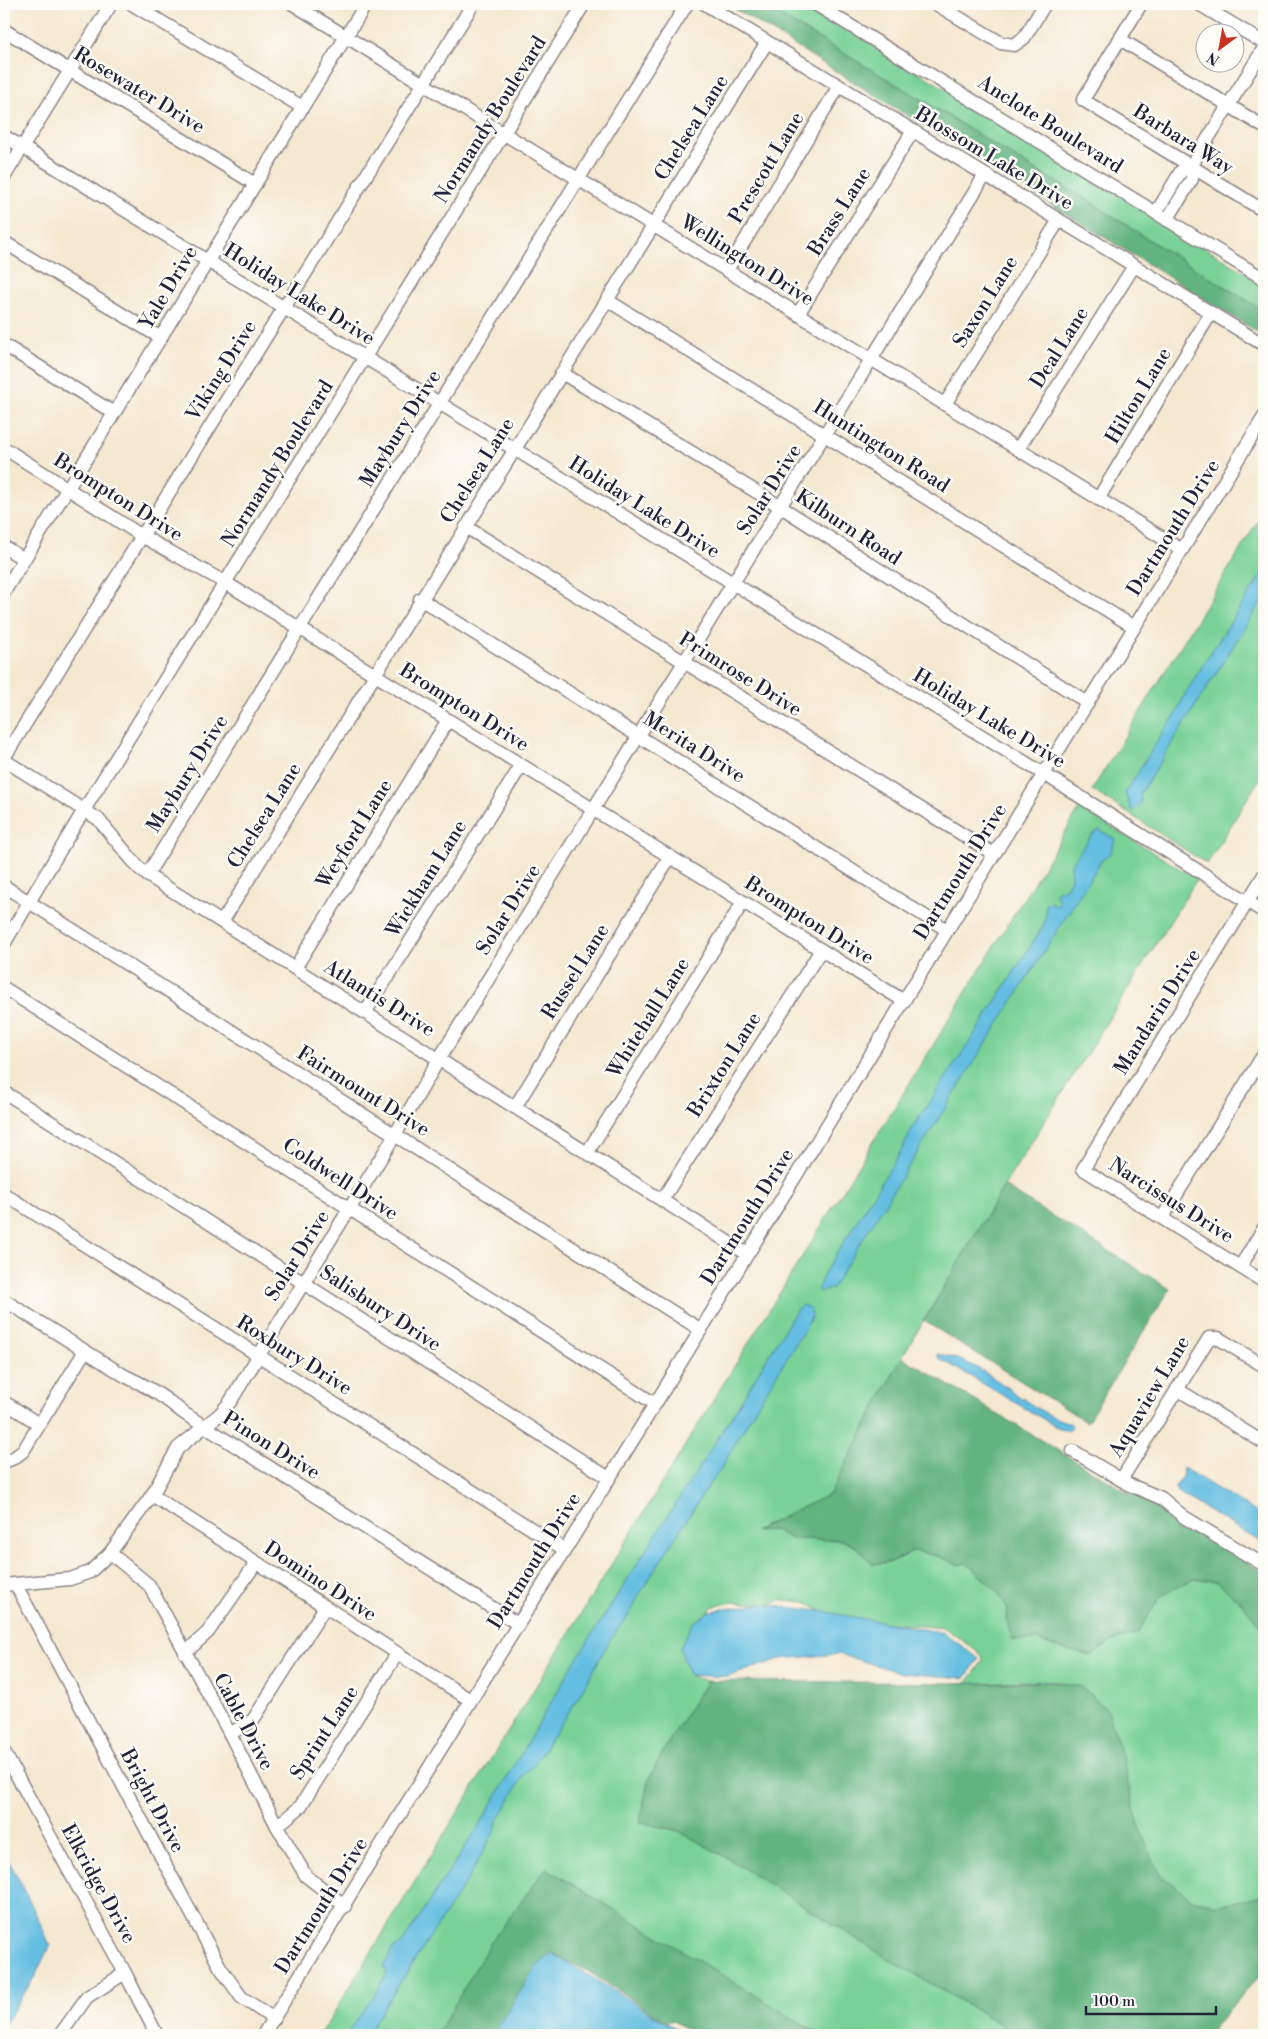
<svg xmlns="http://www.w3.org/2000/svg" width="1268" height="2039" viewBox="0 0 1268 2039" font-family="'Libre Bodoni',serif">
	<rect width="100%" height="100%" fill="#fdfcf7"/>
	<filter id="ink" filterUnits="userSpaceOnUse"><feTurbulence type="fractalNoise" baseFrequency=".02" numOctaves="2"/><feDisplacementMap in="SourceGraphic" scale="10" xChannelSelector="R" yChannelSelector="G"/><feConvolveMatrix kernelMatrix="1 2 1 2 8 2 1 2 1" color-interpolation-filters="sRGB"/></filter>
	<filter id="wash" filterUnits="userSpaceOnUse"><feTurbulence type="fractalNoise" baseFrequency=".0096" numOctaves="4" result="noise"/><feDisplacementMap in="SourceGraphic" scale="20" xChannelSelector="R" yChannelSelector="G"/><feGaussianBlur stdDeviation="1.12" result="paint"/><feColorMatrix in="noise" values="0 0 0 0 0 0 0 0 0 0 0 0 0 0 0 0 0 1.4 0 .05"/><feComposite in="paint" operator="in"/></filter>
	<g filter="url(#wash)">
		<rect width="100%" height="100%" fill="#f5e8d1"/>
		<g fill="#78d197" stroke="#4d7a69">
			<path d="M 760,4 L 807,4 L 1264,284 L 1264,311 L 1149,240 L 1091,202 L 1030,167 L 921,99 Z"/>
			<path d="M 1264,511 L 1264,772 L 1207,864 L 1092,790 Z"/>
			<path d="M 1080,808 L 1197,879 L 1004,1186 L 902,1357 L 830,1494 L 757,1530 L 775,1530 L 791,1539 L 842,1540 L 858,1548 L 872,1564 L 891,1562 L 915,1551 L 938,1556 L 958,1565 L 966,1563 L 997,1591 L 1007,1608 L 1006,1619 L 1013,1640 L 1038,1640 L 1056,1647 L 1091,1656 L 1111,1642 L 1138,1633 L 1160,1597 L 1194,1578 L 1217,1582 L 1242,1603 L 1264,1631 L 1264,1896 L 1215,1906 L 1192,1899 L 1159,1874 L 1144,1839 L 1133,1806 L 1122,1756 L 1108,1711 L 1082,1687 L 1059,1682 L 1020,1681 L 962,1684 L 918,1683 L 964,1683 L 968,1681 L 983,1661 L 982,1655 L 945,1628 L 831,1618 L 806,1602 L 784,1600 L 768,1605 L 733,1602 L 711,1607 L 710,1611 L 692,1624 L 689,1675 L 707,1681 L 665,1748 L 648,1781 L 640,1822 L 679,1831 L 732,1861 L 892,1961 L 1019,2035 L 819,2035 L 546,1868 L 491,1942 L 437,2035 L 320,2035 Z"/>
		</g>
		<g fill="#62b380" stroke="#426a5e">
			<path d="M 727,4 L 760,4 L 921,99 L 1030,167 L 1091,202 L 1149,240 L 1264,311 L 1264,336 Z"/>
			<path d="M 1004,1186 L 1170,1289 L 1087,1422 L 924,1321 Z"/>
			<path d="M 902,1357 L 1126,1491 L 1151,1500 L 1162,1506 L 1179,1522 L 1264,1573 L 1264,1631 L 1242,1603 L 1217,1582 L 1194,1578 L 1160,1597 L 1138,1633 L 1111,1642 L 1091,1656 L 1056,1647 L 1038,1640 L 1013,1640 L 1006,1619 L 1007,1608 L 997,1591 L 966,1563 L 959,1565 L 938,1556 L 915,1551 L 891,1562 L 872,1564 L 858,1548 L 842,1540 L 791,1539 L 775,1530 L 755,1531 L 830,1494 Z"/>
			<path d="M 707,1681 L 978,1683 L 1052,1682 L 1082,1687 L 1108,1711 L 1122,1756 L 1133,1806 L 1144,1839 L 1159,1874 L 1192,1899 L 1215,1905 L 1264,1896 L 1264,1971 L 1207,2035 L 1019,2035 L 892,1961 L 732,1861 L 679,1831 L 640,1822 L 648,1781 L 665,1748 Z"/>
			<path d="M 546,1868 L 821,2035 L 697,2035 L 673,2021 L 665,2021 L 589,1972 L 552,1953 L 492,2035 L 437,2035 L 491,1942 Z"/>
		</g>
		<g fill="#63bee1" stroke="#42708e">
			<path d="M 1264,571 L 1264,597 L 1140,794 L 1141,803 L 1132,812 L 1125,793 L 1163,732 L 1175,716 L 1185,694 L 1206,660 Z"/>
			<path d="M 1099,830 L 1115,839 C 1113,850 1110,855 1101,861 L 832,1288 L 820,1292 L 817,1290 L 825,1272 L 904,1146 L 914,1125 L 967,1046 L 1042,928 L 1045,921 L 1046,904 L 1050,902 L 1058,906 L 1059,900 L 1055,893 L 1067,887 L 1071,878 L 1071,864 L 1092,835 Z"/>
			<path d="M 803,1305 L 810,1309 L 812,1315 L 808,1324 L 752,1414 L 719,1472 L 710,1483 L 639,1595 L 632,1610 L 610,1640 L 578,1698 L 535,1763 L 524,1775 L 497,1822 L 495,1830 L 468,1879 L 366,2035 L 346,2035 L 377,1991 L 387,1973 L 384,1966 L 393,1948 L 401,1945 L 482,1821 L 574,1663 L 730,1419 L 797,1309 Z"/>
			<path d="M 937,1354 C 990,1361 1022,1410 1070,1423 L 1072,1426 L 1068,1431 L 1055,1426 L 939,1358 Z"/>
			<path d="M 1183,1468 L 1264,1517 L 1264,1544 L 1177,1492 L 1175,1487 L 1182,1477 Z"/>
			<path d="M 761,1604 L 820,1611 L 944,1633 L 979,1659 L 965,1678 L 902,1673 L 839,1654 L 780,1659 L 727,1677 L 689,1675 L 680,1648 L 692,1624 L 710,1611 Z"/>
			<path d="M 4,1852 L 26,1893 L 50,1945 L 35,1976 L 4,2025 Z"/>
			<path d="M 552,1953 L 670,2025 L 687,2035 L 492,2035 L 537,1966 Z"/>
		</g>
	</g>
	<g filter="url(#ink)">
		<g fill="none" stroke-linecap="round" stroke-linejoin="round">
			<g stroke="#8c8586" stroke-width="15">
				<g id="minor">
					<path d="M 132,4 L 302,107"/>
					<path d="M 293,4 L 1182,550"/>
					<path d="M 705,4 L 1264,345"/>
					<path d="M 815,4 L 1264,279"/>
					<path d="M 936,4 L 1001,43 L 1014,45 L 1024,38 L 1045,4"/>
					<path d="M 1141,4 L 1083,100 L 1264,211"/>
					<path d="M 1199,4 L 1264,43"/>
					<path d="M 4,30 L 255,184"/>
					<path d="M 1120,39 L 1264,127"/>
					<path d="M 4,136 L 1044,774 L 1264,912"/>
					<path d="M 4,177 L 111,4"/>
					<path d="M 1156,213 L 1181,171 L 1191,166 L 1264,48"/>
					<path d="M 1167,220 L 1192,179 L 1191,166"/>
					<path d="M 4,242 L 161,338"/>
					<path d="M 727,270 L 839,86"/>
					<path d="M 607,300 L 1134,627"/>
					<path d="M 798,314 L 913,131"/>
					<path d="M 4,345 L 114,413"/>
					<path d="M 562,373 L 781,507 L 1088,703"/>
					<path d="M 945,404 L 1059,220"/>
					<path d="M 4,448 L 142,536 L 226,583 L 904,1001"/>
					<path d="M 1018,449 L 1134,266"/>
					<path d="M 1098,499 L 1211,313"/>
					<path d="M 466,527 L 994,854"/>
					<path d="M 4,547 L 24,559"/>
					<path d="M 4,592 L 366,4"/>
					<path d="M 420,599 L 947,930"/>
					<path d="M 4,758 L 473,4"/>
					<path d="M 4,760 L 98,819 L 138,867 L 147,875 L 747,1254"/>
					<path d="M 147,875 L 687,4"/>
					<path d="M 1264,875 L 1083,1169 L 1264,1282"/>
					<path d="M 4,886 L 701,1330"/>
					<path d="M 222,922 L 767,42"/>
					<path d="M 4,944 L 84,810 L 584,4"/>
					<path d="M 295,968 L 448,720"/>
					<path d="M 4,988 L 655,1404"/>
					<path d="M 365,1013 L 521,766"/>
					<path d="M 4,1092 L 609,1478"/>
					<path d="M 515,1107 L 670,857"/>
					<path d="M 587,1153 L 743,902"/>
					<path d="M 4,1194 L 565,1550"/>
					<path d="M 662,1200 L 821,950"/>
					<path d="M 1162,1218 L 1264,1054"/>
					<path d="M 1240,1267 L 1264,1228"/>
					<path d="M 4,1300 L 125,1376 C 148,1386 166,1398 185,1414 L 518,1624"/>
					<path d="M 1177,1389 L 1264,1443"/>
					<path d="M 4,1402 L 39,1424"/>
					<path d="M 1073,1451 L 1130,1485 L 1161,1498 L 1184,1517 L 1264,1565"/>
					<path d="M 4,1462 L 14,1458 L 23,1451 L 85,1351"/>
					<path d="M 1121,1480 L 1209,1338 L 1218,1338 L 1264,1366"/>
					<path d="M 152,1495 L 470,1700"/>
					<path d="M 110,1553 L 149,1585 L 230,1734 L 277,1826 L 306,1876 L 345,1906"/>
					<path d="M 4,1585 L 70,1579 L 90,1572 L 110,1553 L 152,1495 L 178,1448 L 220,1414 L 230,1402 L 395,1135 L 439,1059 L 985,175"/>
					<path d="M 16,1585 L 220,1967 L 241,1997 L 274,2019"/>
					<path d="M 185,1653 L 208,1632 L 256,1563"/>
					<path d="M 230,1734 L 253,1720 L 325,1607"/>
					<path d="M 4,1752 L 125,1973 L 157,2035"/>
					<path d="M 277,1826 L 300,1807 L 397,1654"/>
					<path d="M 60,2035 L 87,1997 L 125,1973"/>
					<path d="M 263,2035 C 364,1874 463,1711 565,1550 L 1264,417"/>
				</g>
			</g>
			<use href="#minor" stroke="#fff" stroke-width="12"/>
		</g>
	</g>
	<g text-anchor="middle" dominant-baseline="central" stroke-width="5" stroke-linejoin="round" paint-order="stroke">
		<g font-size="20" fill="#22223b" stroke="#fdfcf7">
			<text transform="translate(139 91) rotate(31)">Rosewater Drive</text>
			<text transform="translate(491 120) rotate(-58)">Normandy Boulevard</text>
			<text transform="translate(1050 125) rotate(32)">Anclote Boulevard</text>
			<text transform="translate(692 128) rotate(-58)">Chelsea Lane</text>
			<text transform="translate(1183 140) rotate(32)">Barbara Way</text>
			<text transform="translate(994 159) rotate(31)">Blossom Lake Drive</text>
			<text transform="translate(767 168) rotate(-59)">Prescott Lane</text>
			<text transform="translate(840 212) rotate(-58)">Brass Lane</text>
			<text transform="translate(747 261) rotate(32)">Wellington Drive</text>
			<text transform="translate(169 288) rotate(-59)">Yale Drive</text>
			<text transform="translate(299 295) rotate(32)">Holiday Lake Drive</text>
			<text transform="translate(986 302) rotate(-58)">Saxon Lane</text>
			<text transform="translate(1060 348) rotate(-58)">Deal Lane</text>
			<text transform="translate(222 371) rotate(-58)">Viking Drive</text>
			<text transform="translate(1139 396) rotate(-59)">Hilton Lane</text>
			<text transform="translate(401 429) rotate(-58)">Maybury Drive</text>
			<text transform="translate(881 447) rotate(32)">Huntington Road</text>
			<text transform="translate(278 464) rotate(-58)">Normandy Boulevard</text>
			<text transform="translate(478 471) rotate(-58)">Chelsea Lane</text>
			<text transform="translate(770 490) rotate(-58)">Solar Drive</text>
			<text transform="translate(118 498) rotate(32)">Brompton Drive</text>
			<text transform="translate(644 508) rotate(32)">Holiday Lake Drive</text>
			<text transform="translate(848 528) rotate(33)">Kilburn Road</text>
			<text transform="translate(1174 528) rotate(-58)">Dartmouth Drive</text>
			<text transform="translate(740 675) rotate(32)">Primrose Drive</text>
			<text transform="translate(464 708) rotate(32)">Brompton Drive</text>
			<text transform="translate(989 719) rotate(31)">Holiday Lake Drive</text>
			<text transform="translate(694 748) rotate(32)">Merita Drive</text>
			<text transform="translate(188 774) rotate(-58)">Maybury Drive</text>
			<text transform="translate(265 816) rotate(-58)">Chelsea Lane</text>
			<text transform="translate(355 834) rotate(-58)">Weyford Lane</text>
			<text transform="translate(961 872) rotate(-58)">Dartmouth Drive</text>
			<text transform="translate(427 879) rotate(-58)">Wickham Lane</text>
			<text transform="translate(509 910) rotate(-58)">Solar Drive</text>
			<text transform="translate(809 921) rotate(32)">Brompton Drive</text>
			<text transform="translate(576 972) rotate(-58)">Russel Lane</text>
			<text transform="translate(379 999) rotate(32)">Atlantis Drive</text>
			<text transform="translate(1158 1012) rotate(-58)">Mandarin Drive</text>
			<text transform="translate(649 1018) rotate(-58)">Whitehall Lane</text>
			<text transform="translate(725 1065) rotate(-58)">Brixton Lane</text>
			<text transform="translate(363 1092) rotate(32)">Fairmount Drive</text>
			<text transform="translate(340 1180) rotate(33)">Coldwell Drive</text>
			<text transform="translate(1171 1201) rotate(32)">Narcissus Drive</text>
			<text transform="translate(748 1217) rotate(-58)">Dartmouth Drive</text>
			<text transform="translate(298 1256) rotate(-58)">Solar Drive</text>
			<text transform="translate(380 1309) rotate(33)">Salisbury Drive</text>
			<text transform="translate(294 1356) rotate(32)">Roxbury Drive</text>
			<text transform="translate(1150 1397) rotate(-59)">Aquaview Lane</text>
			<text transform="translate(271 1446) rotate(32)">Pinon Drive</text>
			<text transform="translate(535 1561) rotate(-58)">Dartmouth Drive</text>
			<text transform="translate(320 1582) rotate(33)">Domino Drive</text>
			<text transform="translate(243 1722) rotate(62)">Cable Drive</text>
			<text transform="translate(325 1733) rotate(-57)">Sprint Lane</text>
			<text transform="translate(152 1801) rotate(62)">Bright Drive</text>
			<text transform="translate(98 1884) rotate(61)">Elkridge Drive</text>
			<text transform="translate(322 1906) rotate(-58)">Dartmouth Drive</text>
		</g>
	</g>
	<rect width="1268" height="2039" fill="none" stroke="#fdfcf7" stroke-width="20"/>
	<g transform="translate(1220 48) rotate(212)"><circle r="24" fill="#fdfcf7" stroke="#a5a5ac"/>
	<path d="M0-4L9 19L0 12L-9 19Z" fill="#c8321e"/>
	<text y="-8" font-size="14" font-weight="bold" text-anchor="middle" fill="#22223b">N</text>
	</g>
	<path d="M1086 2006v8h130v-8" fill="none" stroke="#22223b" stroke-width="2.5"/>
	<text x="1093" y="2006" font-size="15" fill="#22223b" stroke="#fdfcf7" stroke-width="4" paint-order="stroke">100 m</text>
</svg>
